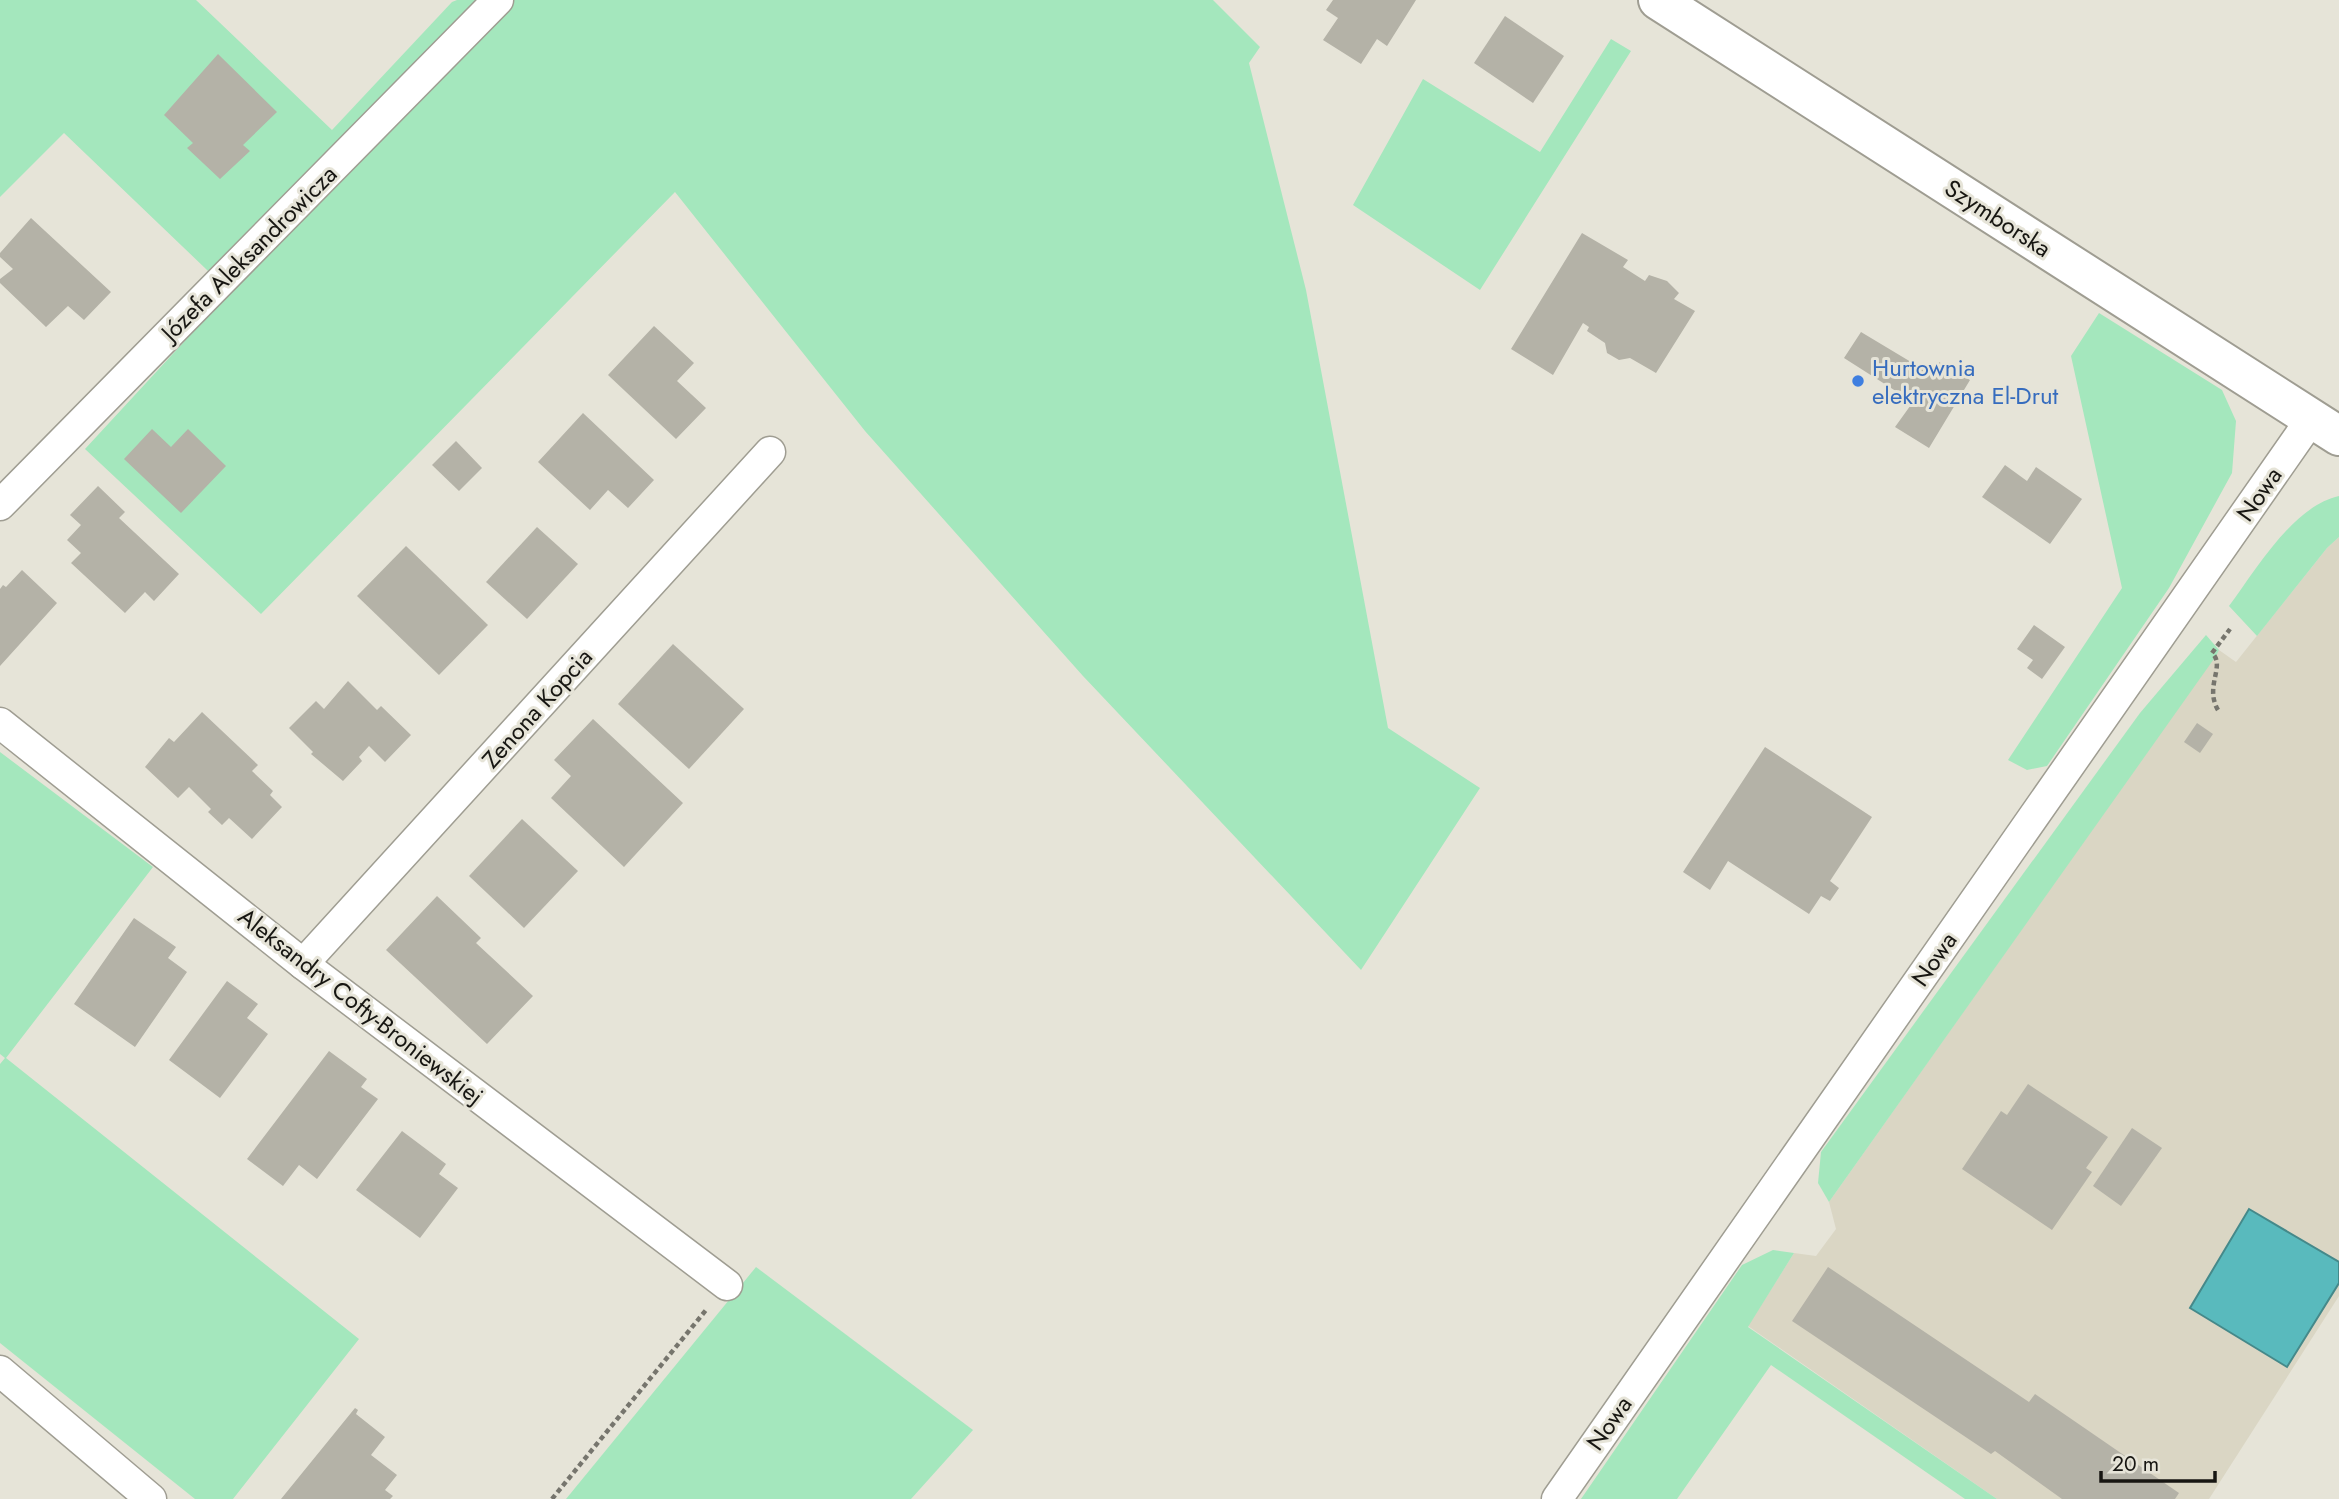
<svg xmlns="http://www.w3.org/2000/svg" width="2339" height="1499" viewBox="0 0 2339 1499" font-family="Jost,sans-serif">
	<rect width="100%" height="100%" fill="#e6e4d8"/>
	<path fill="#dad6c4" d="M 2339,537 L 2339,1296 L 2209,1499 L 1997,1499 L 1748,1326 L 1794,1253 L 1816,1256 L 1836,1229 L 1829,1202 L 2219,650 L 2236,662 L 2327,548 Z"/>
	<g fill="#a4e7bd">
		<path d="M 0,0 L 196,0 L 332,130 L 452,2 L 457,0 L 1213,0 L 1260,47 L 1249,63 L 1306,290 L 1388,728 L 1480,788 L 1361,970 L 1083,676 L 865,431 L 675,192 L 261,614 L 85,449 L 230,292 L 64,133 L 0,197 Z"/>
		<path d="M 1611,39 L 1631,51 L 1480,290 L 1353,205 L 1423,79 L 1540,152 Z"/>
		<path d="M 2099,313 L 2222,390 L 2236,421 L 2232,473 L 2169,588 L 2047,766 L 2027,770 L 2008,760 L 2122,588 L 2071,356 Z"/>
		<path d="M 2339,496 L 2339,537 L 2327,548 L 2257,636 L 2229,606 C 2256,570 2293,506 2339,496 Z"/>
		<path d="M 2206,635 L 2219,650 L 2216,656 L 1829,1202 L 1818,1183 L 1821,1152 L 2140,713 Z"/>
		<path d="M 0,752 L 153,867 L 6,1058 L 359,1339 L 233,1499 L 195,1499 L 0,1343 L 0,1064 L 5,1058 L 0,1054 Z"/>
		<path d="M 1773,1250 L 1794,1253 L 1748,1327 L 1997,1499 L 1965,1499 L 1771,1365 L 1677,1499 L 1581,1499 L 1742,1265 Z"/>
		<path d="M 756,1267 L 973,1430 L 911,1499 L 566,1499 Z"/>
	</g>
	<path fill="#59babd" stroke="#45898a" stroke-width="2" d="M 2249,1209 L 2339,1262 L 2339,1283 L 2287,1367 L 2190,1308 Z"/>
	<g fill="#b4b2a7">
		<path d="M 1333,0 L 1416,0 L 1387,46 L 1377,39 L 1361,64 L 1323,40 L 1338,18 L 1326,10 Z"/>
		<path d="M 1505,16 L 1564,56 L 1533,103 L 1474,63 Z"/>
		<path d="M 218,54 L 277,112 L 243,145 L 250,151 L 220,179 L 187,148 L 193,143 L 164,115 Z"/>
		<path d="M 31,218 L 111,292 L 84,320 L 68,306 L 46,327 L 0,283 L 0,279 L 13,269 L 0,257 L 0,253 Z"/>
		<path d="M 1582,233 L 1628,260 L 1623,267 L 1645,281 L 1649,275 L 1667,281 L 1679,293 L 1674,299 L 1695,311 L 1656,373 L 1630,358 L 1619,360 L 1607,353 L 1605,343 L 1587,331 L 1589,327 L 1583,323 L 1553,375 L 1511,349 Z"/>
		<path d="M 654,326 L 694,363 L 677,381 L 706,408 L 676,439 L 608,375 Z"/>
		<path d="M 1861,332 L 1931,374 L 1939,362 L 1970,380 L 1929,448 L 1895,427 L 1913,402 L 1844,358 Z"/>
		<path d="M 583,413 L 654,480 L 628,508 L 608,490 L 590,510 L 538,462 Z"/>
		<path d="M 152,429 L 171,447 L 188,429 L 226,466 L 181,513 L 124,459 Z"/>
		<path d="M 456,441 L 482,468 L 459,491 L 432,465 Z"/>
		<path d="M 2005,465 L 2027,481 L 2036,467 L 2082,499 L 2050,544 L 1982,497 Z"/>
		<path d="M 98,486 L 125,512 L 119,518 L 179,574 L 154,601 L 145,592 L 125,613 L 71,563 L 81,553 L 67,540 L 81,525 L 70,515 Z"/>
		<path d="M 537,527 L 578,564 L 527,619 L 486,582 Z"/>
		<path d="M 406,546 L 488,625 L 439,675 L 357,596 Z"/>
		<path d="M 22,570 L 57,603 L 0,666 L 0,589 L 3,585 L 6,587 Z"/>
		<path d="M 2034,625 L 2065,647 L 2042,679 L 2027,668 L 2033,660 L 2017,649 Z"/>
		<path d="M 673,644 L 744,709 L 689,769 L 618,704 Z"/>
		<path d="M 348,681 L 377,710 L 381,706 L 411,735 L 385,762 L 369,746 L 359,757 L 362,761 L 343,781 L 311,754 L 313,752 L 289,728 L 316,701 L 324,709 Z"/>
		<path d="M 202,712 L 258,765 L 252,771 L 273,791 L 270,795 L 282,807 L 252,839 L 229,818 L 222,825 L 208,812 L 211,809 L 189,787 L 178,798 L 145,767 L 169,738 L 174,742 Z"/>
		<path d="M 593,719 L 683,803 L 624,867 L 551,798 L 571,776 L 554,760 Z"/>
		<path d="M 2197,723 L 2213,734 L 2200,753 L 2184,742 Z"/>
		<path d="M 1765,747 L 1872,817 L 1830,881 L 1839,888 L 1830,901 L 1821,896 L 1809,914 L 1728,861 L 1710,890 L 1683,872 Z"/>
		<path d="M 522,819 L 578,871 L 524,928 L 469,876 Z"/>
		<path d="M 437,896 L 481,938 L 476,943 L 533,996 L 487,1044 L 386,950 Z"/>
		<path d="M 134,918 L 176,947 L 168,958 L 187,972 L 135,1047 L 74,1004 Z"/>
		<path d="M 227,981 L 258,1004 L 247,1018 L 268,1034 L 220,1098 L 169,1060 Z"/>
		<path d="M 329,1051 L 367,1079 L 361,1087 L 378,1099 L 317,1179 L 299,1165 L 283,1186 L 247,1159 Z"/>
		<path d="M 2028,1084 L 2108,1137 L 2086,1168 L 2092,1172 L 2052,1230 L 1962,1169 L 2001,1111 L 2007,1115 Z"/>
		<path d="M 2132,1128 L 2162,1148 L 2121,1206 L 2093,1186 Z"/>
		<path d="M 402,1131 L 446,1164 L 439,1174 L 458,1188 L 420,1238 L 356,1190 Z"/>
		<path d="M 1828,1267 L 2029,1402 L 2035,1394 L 2179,1493 L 2175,1499 L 2062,1499 L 1995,1451 L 1991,1454 L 1792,1321 Z"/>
		<path d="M 355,1408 L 358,1410 L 356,1414 L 385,1437 L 371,1455 L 397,1475 L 385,1490 L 393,1496 L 390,1499 L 281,1499 Z"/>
	</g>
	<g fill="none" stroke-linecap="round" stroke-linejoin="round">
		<g stroke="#9f9d92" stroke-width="33">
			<g id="street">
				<path d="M 0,505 L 498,0"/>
				<path d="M 0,723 L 303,964 L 727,1285"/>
				<path d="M 303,964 L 770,452"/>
				<path d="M 0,1371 L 151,1499"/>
				<path d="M 1557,1499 L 2312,418"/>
			</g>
		</g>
		<g stroke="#9f9d92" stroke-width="42">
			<path id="secondary" d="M 1658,0 L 2339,436"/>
		</g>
		<g stroke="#76756d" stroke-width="4.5" stroke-dasharray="5 3.5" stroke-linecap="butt">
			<path d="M 2218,710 C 2204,686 2226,666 2212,653 L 2230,629"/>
			<path d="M 552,1499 L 706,1310"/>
		</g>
		<use href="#street" stroke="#fff" stroke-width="30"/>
		<use href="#secondary" stroke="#fff" stroke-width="38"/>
	</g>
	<circle fill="#3f7fe0" stroke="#e6e4d8" stroke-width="2.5" cx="1858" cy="381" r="7"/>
	<g text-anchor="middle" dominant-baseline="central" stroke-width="6" stroke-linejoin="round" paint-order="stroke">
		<g font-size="24" fill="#171612" stroke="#e6e4d8">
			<text transform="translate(1998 218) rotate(33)">Szymborska</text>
			<text transform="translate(249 253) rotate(-45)">Józefa Aleksandrowicza</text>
			<text transform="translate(2259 494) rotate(-55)">Nowa</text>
			<text transform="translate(537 708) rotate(-48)">Zenona Kopcia</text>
			<text transform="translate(1934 959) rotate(-55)">Nowa</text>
			<text transform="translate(361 1006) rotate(38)">Aleksandry Cofty-Broniewskiej</text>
			<text transform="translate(1609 1423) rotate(-55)">Nowa</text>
		</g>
		<g font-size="24" fill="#366cbe" stroke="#e6e4d8" text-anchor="start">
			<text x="1872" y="367">Hurtownia<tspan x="1872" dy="28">elektryczna El-Drut</tspan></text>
		</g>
	</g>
	<path d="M2101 1471v10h114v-10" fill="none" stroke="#171612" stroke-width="3.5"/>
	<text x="2112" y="1471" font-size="21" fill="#171612" stroke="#e6e4d8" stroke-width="5" paint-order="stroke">20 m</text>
</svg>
